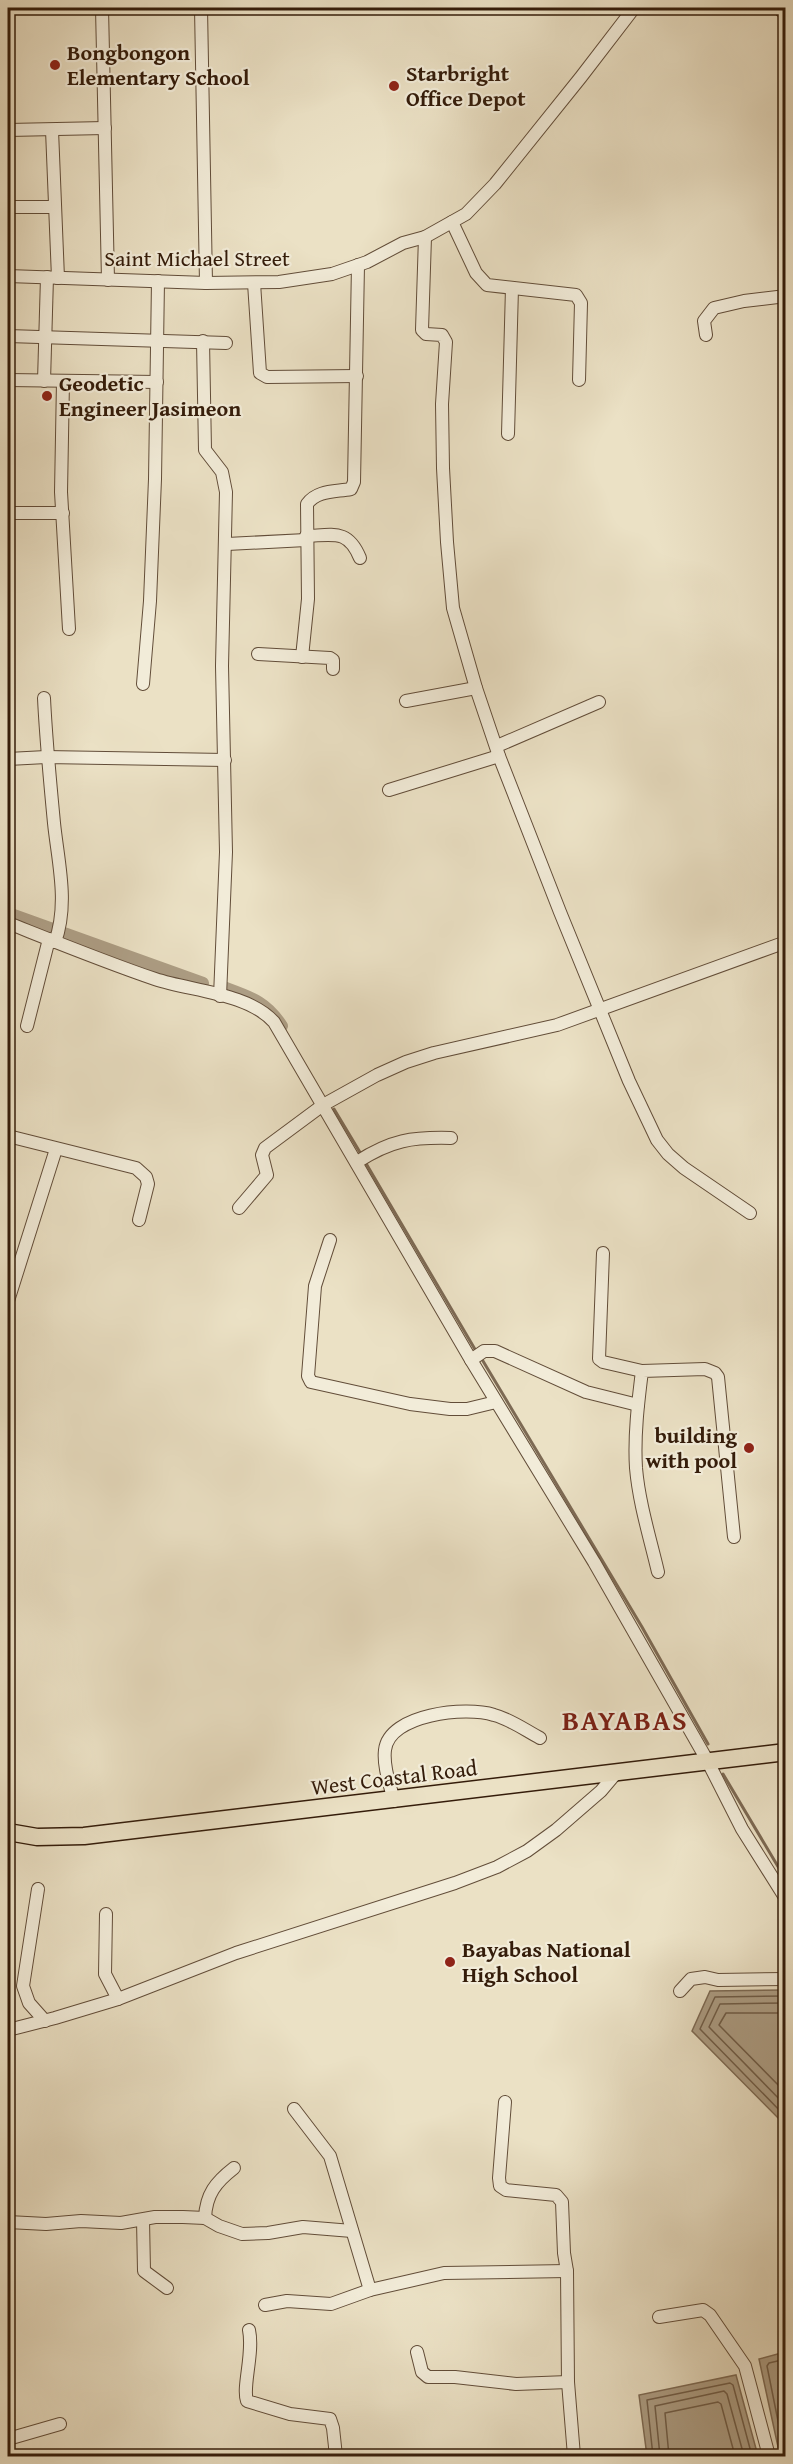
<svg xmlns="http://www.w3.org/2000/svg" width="793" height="2464" viewBox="0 0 793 2464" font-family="'Gentium Book Plus',serif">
	<rect width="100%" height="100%" fill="#ebe1c5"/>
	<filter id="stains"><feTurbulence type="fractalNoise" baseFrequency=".00333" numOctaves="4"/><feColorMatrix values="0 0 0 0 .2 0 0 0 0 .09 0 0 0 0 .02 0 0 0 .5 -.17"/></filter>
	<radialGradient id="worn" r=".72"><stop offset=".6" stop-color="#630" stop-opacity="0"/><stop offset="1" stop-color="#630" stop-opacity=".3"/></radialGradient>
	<g fill="#ad9e85" stroke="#7d6a54" stroke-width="1.5">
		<path d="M 785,1990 L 786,1990 L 785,2125 L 692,2031 L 710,1991 Z"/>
		<path d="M 785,2352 L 785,2456 L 780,2456 L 759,2359 Z"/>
		<path d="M 736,2375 L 758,2456 L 647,2456 L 639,2395 Z"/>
	</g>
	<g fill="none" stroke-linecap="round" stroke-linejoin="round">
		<g stroke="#705d48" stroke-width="1.5">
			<path d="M 786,1996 L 715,1997 L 700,2029 L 786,2117"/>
			<path d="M 786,2003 L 720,2004 L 709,2027 L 786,2106"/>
			<path d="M 786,2013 L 726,2013 L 719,2025 L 786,2093"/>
			<path d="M 653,2456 L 647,2400 L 730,2383 L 733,2385 L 752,2456"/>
			<path d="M 660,2456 L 655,2406 L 724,2391 L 727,2394 L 744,2456"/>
			<path d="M 669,2456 L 665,2413 L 718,2402 L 721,2404 L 735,2456"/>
			<path d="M 785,2456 L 767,2366 L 769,2363 L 786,2359"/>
		</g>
		<g stroke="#7d6a54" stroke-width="3">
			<path d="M 334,1109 L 361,1154"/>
			<path d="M 364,1160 L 476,1351"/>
			<path d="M 480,1356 L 642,1627 L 708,1744"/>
			<path d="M 723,1774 L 786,1880"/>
		</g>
		<g stroke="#ad9e85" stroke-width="12">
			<path d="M 8,913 L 203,983"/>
			<path d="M 223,987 C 250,997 266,1001 282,1026"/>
		</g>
		<g stroke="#624d39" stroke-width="14">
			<g id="minor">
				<path d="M 102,8 L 108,280"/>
				<path d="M 201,8 L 206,283"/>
				<path d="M 8,130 L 105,128"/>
				<path d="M 52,130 L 58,278"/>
				<path d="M 8,207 L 54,207"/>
				<path d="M 452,222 L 476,273 L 487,285 L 576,295 L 581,303 L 579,380"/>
				<path d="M 425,237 L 422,330 L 426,334 L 442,335 L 446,342 L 442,404 L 443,468 L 447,542 L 453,608 L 476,688 L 499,756 L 560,912 L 629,1081 L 657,1140 L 668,1154 L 684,1168 L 750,1213"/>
				<path d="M 8,276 L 206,283 L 279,282 L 332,274 L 367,262 L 403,243 L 425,237 L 466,214 L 495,184 L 581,77 L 634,8"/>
				<path d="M 254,283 L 260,373 L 267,377 L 357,376"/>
				<path d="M 706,335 L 704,321 L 714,308 L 744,301 L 786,296"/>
				<path d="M 8,336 L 226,343"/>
				<path d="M 203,341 L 205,450 L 222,472 L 226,492 L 222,666 L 226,852 L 220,996"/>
				<path d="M 8,380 L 157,382"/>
				<path d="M 44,381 L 47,277"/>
				<path d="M 63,381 L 61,492 L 69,629"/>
				<path d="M 508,434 L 512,288"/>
				<path d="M 8,513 L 63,513"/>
				<path d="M 306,536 C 334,535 348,529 360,558"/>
				<path d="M 227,544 L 306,540"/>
				<path d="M 258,654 L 330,658 L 333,660 L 333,669"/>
				<path d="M 302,657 L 308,599 L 307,504 C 317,490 335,492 351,489 L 354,482 L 358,265"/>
				<path d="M 143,684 L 150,601 L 155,479 L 158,281"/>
				<path d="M 44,698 C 46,740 50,781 54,823 C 58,862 69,903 55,942"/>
				<path d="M 406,701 L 476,688"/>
				<path d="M 497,746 L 599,702"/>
				<path d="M 8,759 L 46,757 L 225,760"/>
				<path d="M 389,790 L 499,756"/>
				<path d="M 8,923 C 56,942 105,962 155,979 C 191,991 248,993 274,1022 L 471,1360 L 594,1562 L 707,1760 L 742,1829 L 786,1899"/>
				<path d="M 27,1026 L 49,939"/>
				<path d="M 8,1136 L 136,1168 L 146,1177 L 148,1184 L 139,1220"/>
				<path d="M 357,1162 C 391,1140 412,1137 451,1138"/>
				<path d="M 239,1208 L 267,1175 L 262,1155 L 265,1148 L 323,1105 L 377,1075 L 406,1062 L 434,1053 L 557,1025 L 786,942"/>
				<path d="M 330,1240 L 315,1286 L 308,1376 L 311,1382 L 410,1404 L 450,1409 L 467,1409 L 496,1402"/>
				<path d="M 603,1253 L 599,1359 L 603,1362 L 642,1371"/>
				<path d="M 8,1301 L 56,1149"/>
				<path d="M 471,1360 L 484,1351 L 495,1351 L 586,1392 L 638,1405"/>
				<path d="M 658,1572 C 650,1538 639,1503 636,1468 C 634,1436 638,1403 642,1371 L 705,1369 L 715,1373 L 718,1377 L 734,1537"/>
				<path d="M 394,1801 C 390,1785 383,1766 385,1750 C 389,1714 466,1706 494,1715 C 510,1719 525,1730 540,1738"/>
				<path d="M 38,1889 L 23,1986 L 29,2003 L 45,2021"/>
				<path d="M 106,1914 L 105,1974 L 118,1999"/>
				<path d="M 680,1991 L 691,1979 L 705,1977 L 718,1980 L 786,1979"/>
				<path d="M 8,2030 L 55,2018 L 118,1999 L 236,1953 L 455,1883 L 497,1867 L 527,1851 L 556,1830 L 601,1791 L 617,1772"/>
				<path d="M 505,2102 L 499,2178 L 500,2186 L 506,2190 L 556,2195 L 562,2202 L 564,2253 L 567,2271 L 568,2382 L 574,2456"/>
				<path d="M 294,2109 L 330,2156 L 370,2290"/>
				<path d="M 205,2218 C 206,2194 216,2182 234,2168"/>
				<path d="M 143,2220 L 144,2271 L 167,2288"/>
				<path d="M 8,2222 L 46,2224 L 81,2221 L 121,2223 L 155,2217 L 183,2217 L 205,2218 L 219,2226 L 242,2234 L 268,2233 L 303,2227 L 352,2231"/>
				<path d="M 265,2305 L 287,2301 L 331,2304 L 370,2290 L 444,2273 L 567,2271"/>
				<path d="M 659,2317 L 703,2310 L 710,2315 L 745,2366 L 769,2456"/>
				<path d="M 249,2330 C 254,2353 242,2387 247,2401 L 290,2414 L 330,2419 L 333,2428 L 336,2456"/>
				<path d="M 417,2352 L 422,2372 L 428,2377 L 455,2377 L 516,2384 L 568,2382"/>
				<path d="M 8,2439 L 60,2424"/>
			</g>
		</g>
		<g stroke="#341c0a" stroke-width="19">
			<path id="major" d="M 8,1832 L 37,1837 L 84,1836 L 786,1752"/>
		</g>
		<g stroke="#341c0a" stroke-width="20">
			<path id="highway" d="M 783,8 L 786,9"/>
		</g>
		<use href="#minor" stroke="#f2ecd9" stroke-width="12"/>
		<use href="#major" stroke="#ebe1c5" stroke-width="16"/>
		<use href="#highway" stroke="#ebe1c5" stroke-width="18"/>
	</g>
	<g fill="#8f2418" stroke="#f2ecd9" stroke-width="2">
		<circle cx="55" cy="65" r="6"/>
		<circle cx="394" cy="86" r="6"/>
		<circle cx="47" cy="396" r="6"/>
		<circle cx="749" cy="1448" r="6"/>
		<circle cx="450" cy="1962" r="6"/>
	</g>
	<g text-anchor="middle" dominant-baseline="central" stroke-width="4.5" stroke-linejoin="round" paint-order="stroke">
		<g font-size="22" font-weight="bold" fill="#341c0a" stroke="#f2ecd9" text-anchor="start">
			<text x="67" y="52">Bongbongon<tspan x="67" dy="25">Elementary School</tspan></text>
			<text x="406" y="73">Starbright<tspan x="406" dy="25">Office Depot</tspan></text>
			<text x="59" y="383">Geodetic<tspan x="59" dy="25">Engineer Jasimeon</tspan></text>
			<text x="737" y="1435" text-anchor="end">building<tspan x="737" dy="25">with pool</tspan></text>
			<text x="462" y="1949">Bayabas National<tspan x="462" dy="25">High School</tspan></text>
		</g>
		<g font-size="22" fill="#341c0a" stroke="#f2ecd9">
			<text x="197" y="258">Saint Michael Street</text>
			<text transform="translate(394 1777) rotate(-7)">West Coastal Road</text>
		</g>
		<g font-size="28" font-weight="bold" letter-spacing="1.5" fill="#7a1f14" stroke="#f2ecd9">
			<text x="625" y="1719">BAYABAS</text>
		</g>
	</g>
	<rect width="793" height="2464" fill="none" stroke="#ebe1c5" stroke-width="30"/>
	<rect x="9" y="9" width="775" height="2446" fill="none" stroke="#341c0a" stroke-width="3"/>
	<rect x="15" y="15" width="763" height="2434" fill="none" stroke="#341c0a" stroke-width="1.5"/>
	<rect width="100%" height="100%" filter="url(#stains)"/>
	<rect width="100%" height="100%" fill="url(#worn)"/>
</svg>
